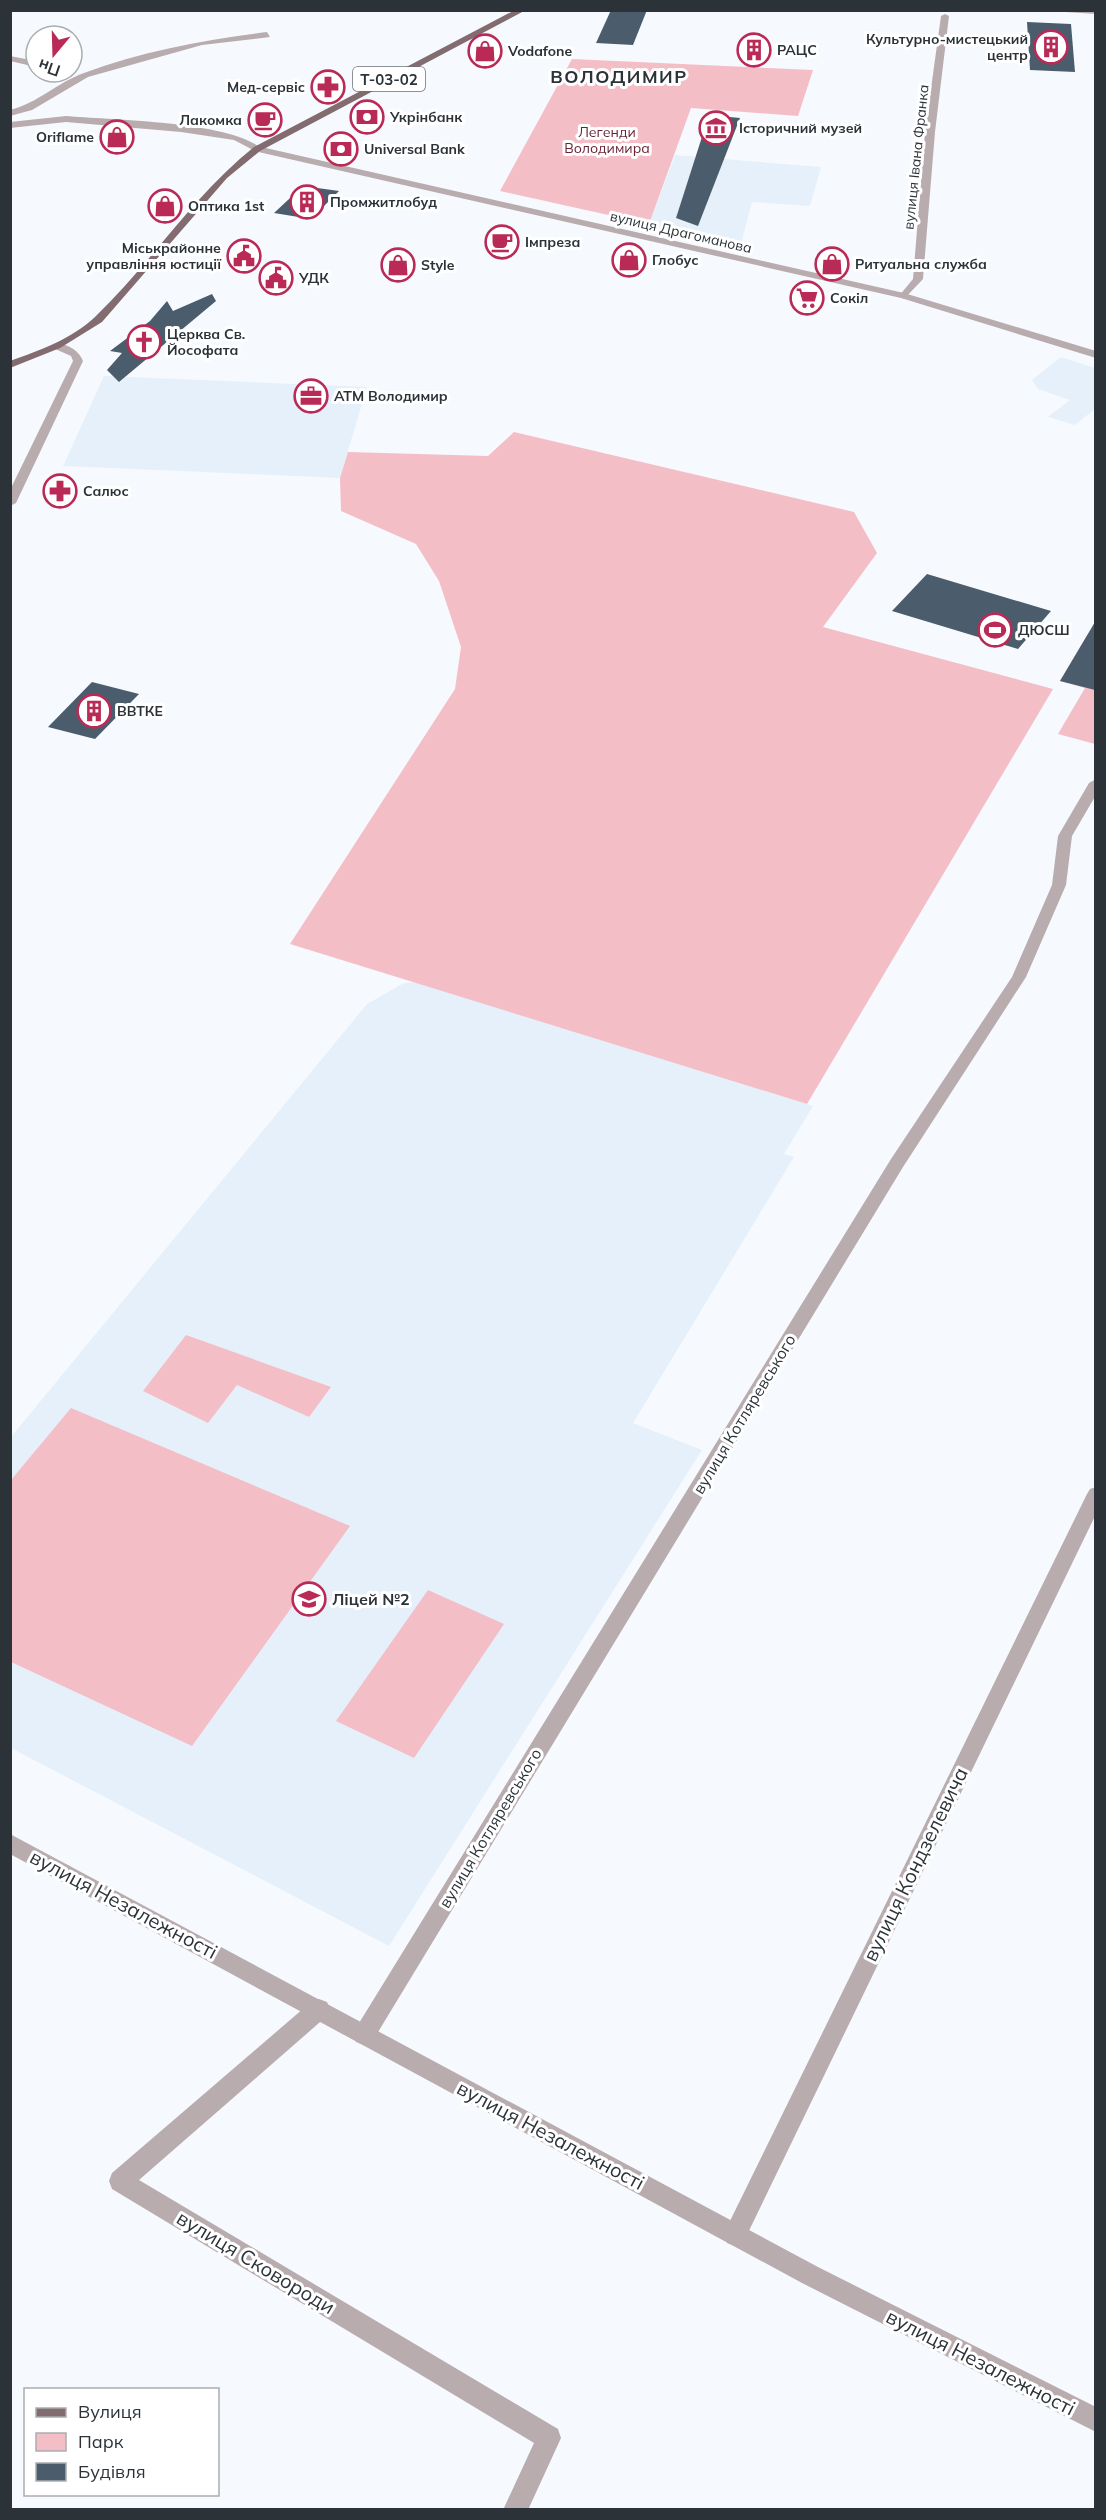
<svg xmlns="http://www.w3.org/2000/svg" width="1106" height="2520" viewBox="0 0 1106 2520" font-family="Mulish,sans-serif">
	<rect width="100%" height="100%" fill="#f6fafe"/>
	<g fill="#e6f0fa">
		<path d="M 675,155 L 821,167 L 810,206 L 752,202 L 741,244 L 649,224 Z"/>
		<path d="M 1061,357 L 1095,368 L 1095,409 L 1075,425 L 1048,417 L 1070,400 L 1038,389 L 1032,380 Z"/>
		<path d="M 104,376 L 367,387 L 340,478 L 63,466 Z"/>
		<path d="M 419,982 L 813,1106 L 784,1154 L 794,1157 L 633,1423 L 702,1450 L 389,1946 L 11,1748 L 11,1437 L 367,1004 L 404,983 Z"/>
	</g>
	<g fill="#f4bec7">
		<path d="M 572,59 L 813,70 L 798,116 L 691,108 L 649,224 L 500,191 Z"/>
		<path d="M 514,432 L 854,512 L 877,553 L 823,627 L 1053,689 L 807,1104 L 290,944 L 455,689 L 461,647 L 439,581 L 416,544 L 341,511 L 340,478 L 348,452 L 488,456 Z"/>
		<path d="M 1095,622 L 1095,744 L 1058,734 L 1085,688 L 1060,681 Z"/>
		<path d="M 186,1335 L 331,1387 L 309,1417 L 237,1385 L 208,1423 L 143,1391 Z"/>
		<path d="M 71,1408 L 350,1526 L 192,1746 L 11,1662 L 11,1480 Z"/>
		<path d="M 428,1590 L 504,1624 L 414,1758 L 336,1721 Z"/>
	</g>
	<g fill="#4b5d6c">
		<path d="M 611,10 L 647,10 L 633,45 L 596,43 Z"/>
		<path d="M 1027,22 L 1071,24 L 1075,72 L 1030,70 Z"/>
		<path d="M 709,115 L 740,118 L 698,226 L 676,218 Z"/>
		<path d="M 303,186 L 339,191 L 311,219 L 274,213 Z"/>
		<path d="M 212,294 L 216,301 L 119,382 L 107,370 L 122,353 L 110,351 L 150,321 L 167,301 L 173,311 Z"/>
		<path d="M 927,574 L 1051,611 L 1018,649 L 892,611 Z"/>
		<path d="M 1095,622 L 1095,690 L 1060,681 Z"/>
		<path d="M 92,682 L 139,694 L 95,739 L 48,727 Z"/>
	</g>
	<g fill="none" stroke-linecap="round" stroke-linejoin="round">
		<path fill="#b9acae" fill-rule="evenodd" d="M 1061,10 L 1096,10 L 1096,14 L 1065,12 Z"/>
		<g fill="#b9acae" fill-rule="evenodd">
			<path d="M 945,14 L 949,16 L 935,132 L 923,279 L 904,299 L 899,296 L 913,279 L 925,132 L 941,16 Z"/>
			<path d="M 267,32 L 270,37 L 202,45 L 88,77 L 32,110 L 10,116 L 10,110 C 38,103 58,82 84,73 C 142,51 205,40 267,32 Z"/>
			<path d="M 10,56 L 36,61 L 36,67 L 10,61 Z"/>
			<path d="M 66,116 C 110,120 231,121 262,149 L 257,152 L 234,140 L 181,132 L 66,122 L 10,128 L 10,122 Z"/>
			<path d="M 53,344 C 66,342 79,350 83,361 L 16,503 L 10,506 L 10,490 L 73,361 L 71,356 L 53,348 Z"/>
			<path d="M 1096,779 L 1096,795 L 1072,836 L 1066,885 L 1026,977 L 903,1167 L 372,2042 L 364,2045 L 356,2042 L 353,2035 L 356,2028 L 891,1159 L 1012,977 L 1052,885 L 1058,836 L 1089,783 Z"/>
			<path d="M 1096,1487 L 1096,1514 L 743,2243 L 735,2246 L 727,2243 L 724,2235 L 727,2227 L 1087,1494 L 1090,1489 Z"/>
			<path d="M 319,1999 L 327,2002 L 330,2009 L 327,2016 L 139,2180 L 558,2429 L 561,2438 L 528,2510 L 503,2510 L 534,2443 L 112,2189 L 109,2181 L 112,2173 L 311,2002 Z"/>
		</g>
		<g fill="#b9acae" fill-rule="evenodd">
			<path d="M 257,146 L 904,293 L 1096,351 L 1096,358 L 901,298 L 254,151 L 252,149 Z"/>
			<path d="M 10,1834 L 818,2267 L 1096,2407 L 1096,2432 L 802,2283 L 10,1854 Z"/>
		</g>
		<path fill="#826c70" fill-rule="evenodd" d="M 515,10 L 526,10 L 260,151 L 227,178 L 102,322 L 60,348 L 10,368 L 10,361 C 39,351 73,338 95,317 C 151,263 192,197 254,147 Z"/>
	</g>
	<defs>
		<g id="building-ring" transform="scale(1.725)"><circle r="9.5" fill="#fff" stroke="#b92a56" stroke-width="1.5"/><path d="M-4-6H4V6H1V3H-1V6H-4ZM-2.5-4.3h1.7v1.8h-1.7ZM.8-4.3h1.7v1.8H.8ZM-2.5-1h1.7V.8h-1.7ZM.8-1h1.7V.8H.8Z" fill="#b92a56"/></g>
		<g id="shop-ring" transform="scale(1.725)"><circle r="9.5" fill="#fff" stroke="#b92a56" stroke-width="1.5"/><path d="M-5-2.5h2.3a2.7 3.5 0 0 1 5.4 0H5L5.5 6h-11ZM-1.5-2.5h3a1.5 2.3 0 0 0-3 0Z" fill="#b92a56"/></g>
		<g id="pharmacy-ring" transform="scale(1.725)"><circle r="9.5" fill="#fff" stroke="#b92a56" stroke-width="1.5"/><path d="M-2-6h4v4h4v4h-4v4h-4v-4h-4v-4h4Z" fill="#b92a56"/></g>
		<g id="bank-ring" transform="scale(1.725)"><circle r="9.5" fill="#fff" stroke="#b92a56" stroke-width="1.5"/><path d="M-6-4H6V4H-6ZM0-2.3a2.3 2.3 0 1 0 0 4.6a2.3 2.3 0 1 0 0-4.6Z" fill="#b92a56"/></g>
		<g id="cafe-ring" transform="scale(1.725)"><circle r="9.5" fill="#fff" stroke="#b92a56" stroke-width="1.5"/><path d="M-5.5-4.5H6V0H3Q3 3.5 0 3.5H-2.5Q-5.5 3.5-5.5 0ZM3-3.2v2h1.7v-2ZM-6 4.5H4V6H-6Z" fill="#b92a56"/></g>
		<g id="museum-ring" transform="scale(1.725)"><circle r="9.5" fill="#fff" stroke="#b92a56" stroke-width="1.5"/><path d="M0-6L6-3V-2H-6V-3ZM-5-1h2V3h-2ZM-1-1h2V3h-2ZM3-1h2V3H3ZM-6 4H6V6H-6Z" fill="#b92a56"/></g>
		<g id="civic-ring" transform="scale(1.725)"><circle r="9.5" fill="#fff" stroke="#b92a56" stroke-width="1.5"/><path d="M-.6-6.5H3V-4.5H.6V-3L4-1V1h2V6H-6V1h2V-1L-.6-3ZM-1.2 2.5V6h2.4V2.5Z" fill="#b92a56"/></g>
		<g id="supermarket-ring" transform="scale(1.725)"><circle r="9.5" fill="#fff" stroke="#b92a56" stroke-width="1.5"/><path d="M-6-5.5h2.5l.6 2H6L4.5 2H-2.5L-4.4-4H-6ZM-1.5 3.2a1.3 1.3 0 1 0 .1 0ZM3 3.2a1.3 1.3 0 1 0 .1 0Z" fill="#b92a56"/></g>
		<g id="church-ring" transform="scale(1.725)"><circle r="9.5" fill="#fff" stroke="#b92a56" stroke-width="1.5"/><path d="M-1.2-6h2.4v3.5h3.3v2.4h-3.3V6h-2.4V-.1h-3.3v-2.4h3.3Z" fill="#b92a56"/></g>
		<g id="office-ring" transform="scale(1.725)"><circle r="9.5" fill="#fff" stroke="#b92a56" stroke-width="1.5"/><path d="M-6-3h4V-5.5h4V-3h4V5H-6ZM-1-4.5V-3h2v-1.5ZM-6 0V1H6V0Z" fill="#b92a56"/></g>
		<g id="stadium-ring" transform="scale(1.725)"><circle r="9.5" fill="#fff" stroke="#b92a56" stroke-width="1.5"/><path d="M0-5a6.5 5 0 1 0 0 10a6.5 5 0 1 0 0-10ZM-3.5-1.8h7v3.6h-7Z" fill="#b92a56"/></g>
		<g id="school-ring" transform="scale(1.725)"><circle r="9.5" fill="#fff" stroke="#b92a56" stroke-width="1.5"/><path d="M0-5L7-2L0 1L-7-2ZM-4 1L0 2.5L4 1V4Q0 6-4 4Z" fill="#b92a56"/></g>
	</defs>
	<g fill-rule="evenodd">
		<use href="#building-ring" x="1051" y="47"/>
		<use href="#building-ring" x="754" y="50"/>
		<use href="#shop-ring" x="485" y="51"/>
		<use href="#pharmacy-ring" x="328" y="87"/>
		<use href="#bank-ring" x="367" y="117"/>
		<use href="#cafe-ring" x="265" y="120"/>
		<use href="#museum-ring" x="716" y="128"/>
		<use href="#shop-ring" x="117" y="137"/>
		<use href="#bank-ring" x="341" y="149"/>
		<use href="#building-ring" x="307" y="202"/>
		<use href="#shop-ring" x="165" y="206"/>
		<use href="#cafe-ring" x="502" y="242"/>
		<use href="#civic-ring" x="244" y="256"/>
		<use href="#shop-ring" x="629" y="260"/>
		<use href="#shop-ring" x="832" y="264"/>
		<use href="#shop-ring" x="398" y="265"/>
		<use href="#civic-ring" x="276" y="278"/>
		<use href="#supermarket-ring" x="807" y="298"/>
		<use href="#church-ring" x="144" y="342"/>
		<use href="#office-ring" x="311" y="396"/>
		<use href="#pharmacy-ring" x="60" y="491"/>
		<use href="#stadium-ring" x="995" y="630"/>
		<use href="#building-ring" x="94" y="711"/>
		<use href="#school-ring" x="309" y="1599"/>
	</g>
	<g text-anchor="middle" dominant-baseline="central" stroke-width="6" stroke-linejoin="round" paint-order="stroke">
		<g font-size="14" font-weight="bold" fill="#2b3339" stroke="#fff" text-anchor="start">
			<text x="1028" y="39" text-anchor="end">Культурно-мистецький<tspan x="1028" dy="16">центр</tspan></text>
			<text x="777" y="50">РАЦС</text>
			<text x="508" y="51">Vodafone</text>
			<text x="305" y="87" text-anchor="end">Мед-сервіс</text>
			<text x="390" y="117">Укрінбанк</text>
			<text x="242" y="120" text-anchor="end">Лакомка</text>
			<text x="739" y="128">Історичний музей</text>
			<text x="94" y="137" text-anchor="end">Oriflame</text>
			<text x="364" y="149">Universal Bank</text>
			<text x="330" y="202">Промжитлобуд</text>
			<text x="188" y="206">Оптика 1st</text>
			<text x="525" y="242">Імпреза</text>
			<text x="221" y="248" text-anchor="end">Міськрайонне<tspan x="221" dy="16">управління юстиції</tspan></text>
			<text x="652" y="260">Глобус</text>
			<text x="855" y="264">Ритуальна служба</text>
			<text x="421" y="265">Style</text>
			<text x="299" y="278">УДК</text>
			<text x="830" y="298">Сокіл</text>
			<text x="167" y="334">Церква Св.<tspan x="167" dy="16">Йософата</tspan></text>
			<text x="334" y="396">АТМ Володимир</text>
			<text x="83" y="491">Салюс</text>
			<text x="1018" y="630">ДЮСШ</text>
			<text x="117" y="711">ВВТКЕ</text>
		</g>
		<g font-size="14" fill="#682435" stroke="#fff">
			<text x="607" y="132">Легенди<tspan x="607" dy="16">Володимира</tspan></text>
		</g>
		<g font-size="14" fill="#2b3339" stroke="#fff">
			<text transform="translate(916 157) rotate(-84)">вулиця Івана Франка</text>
			<text transform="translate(681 232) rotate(13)">вулиця Драгоманова</text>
		</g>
		<rect fill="#fff" stroke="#6b7074" stroke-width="1.5" x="353" y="67" width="72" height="24" rx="4.5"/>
		<g font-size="15" font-weight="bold" fill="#2b3339">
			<text x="389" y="79">Т-03-02</text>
		</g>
		<g font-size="16" fill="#2b3339" stroke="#fff">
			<text transform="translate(744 1414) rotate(-59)">вулиця Котляревського</text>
			<text transform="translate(490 1828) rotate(-59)">вулиця Котляревського</text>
		</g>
		<g font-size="16" font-weight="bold" fill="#2b3339" stroke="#fff" text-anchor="start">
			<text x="332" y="1599">Ліцей №2</text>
		</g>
		<g font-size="18" font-weight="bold" letter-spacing="1.5" fill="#2b3339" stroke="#fff">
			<text x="619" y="76">ВОЛОДИМИР</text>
		</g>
		<g font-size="20" fill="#2b3339" stroke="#fff">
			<text transform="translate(915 1864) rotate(-64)">вулиця Кондзелевича</text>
			<text transform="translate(124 1904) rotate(28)">вулиця Незалежності</text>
			<text transform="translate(551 2135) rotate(28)">вулиця Незалежності</text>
			<text transform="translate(256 2262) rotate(31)">вулиця Сковороди</text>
			<text transform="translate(981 2362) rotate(27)">вулиця Незалежності</text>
		</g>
	</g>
	<rect width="1106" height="2520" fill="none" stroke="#2b3339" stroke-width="24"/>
	<rect x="24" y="2388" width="195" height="108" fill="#ffffff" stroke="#aaadb0" stroke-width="1.5"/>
	<rect x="36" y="2408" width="30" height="9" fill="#826c70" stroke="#aaadb0" stroke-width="1.5"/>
	<text x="78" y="2418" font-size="18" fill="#2b3339">Вулиця</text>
	<rect x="36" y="2433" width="30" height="18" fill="#f4bec7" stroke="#aaadb0" stroke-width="1.5"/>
	<text x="78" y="2448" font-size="18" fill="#2b3339">Парк</text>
	<rect x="36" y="2463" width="30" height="18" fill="#4b5d6c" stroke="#aaadb0" stroke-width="1.5"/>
	<text x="78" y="2478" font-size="18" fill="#2b3339">Будівля</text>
	<g transform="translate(54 54) rotate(199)"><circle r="28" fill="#ffffff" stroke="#aaadb0" stroke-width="1.5"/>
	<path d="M0-4.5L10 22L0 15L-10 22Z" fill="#b92a56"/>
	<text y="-9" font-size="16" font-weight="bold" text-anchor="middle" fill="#2b3339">Пн</text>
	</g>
</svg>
